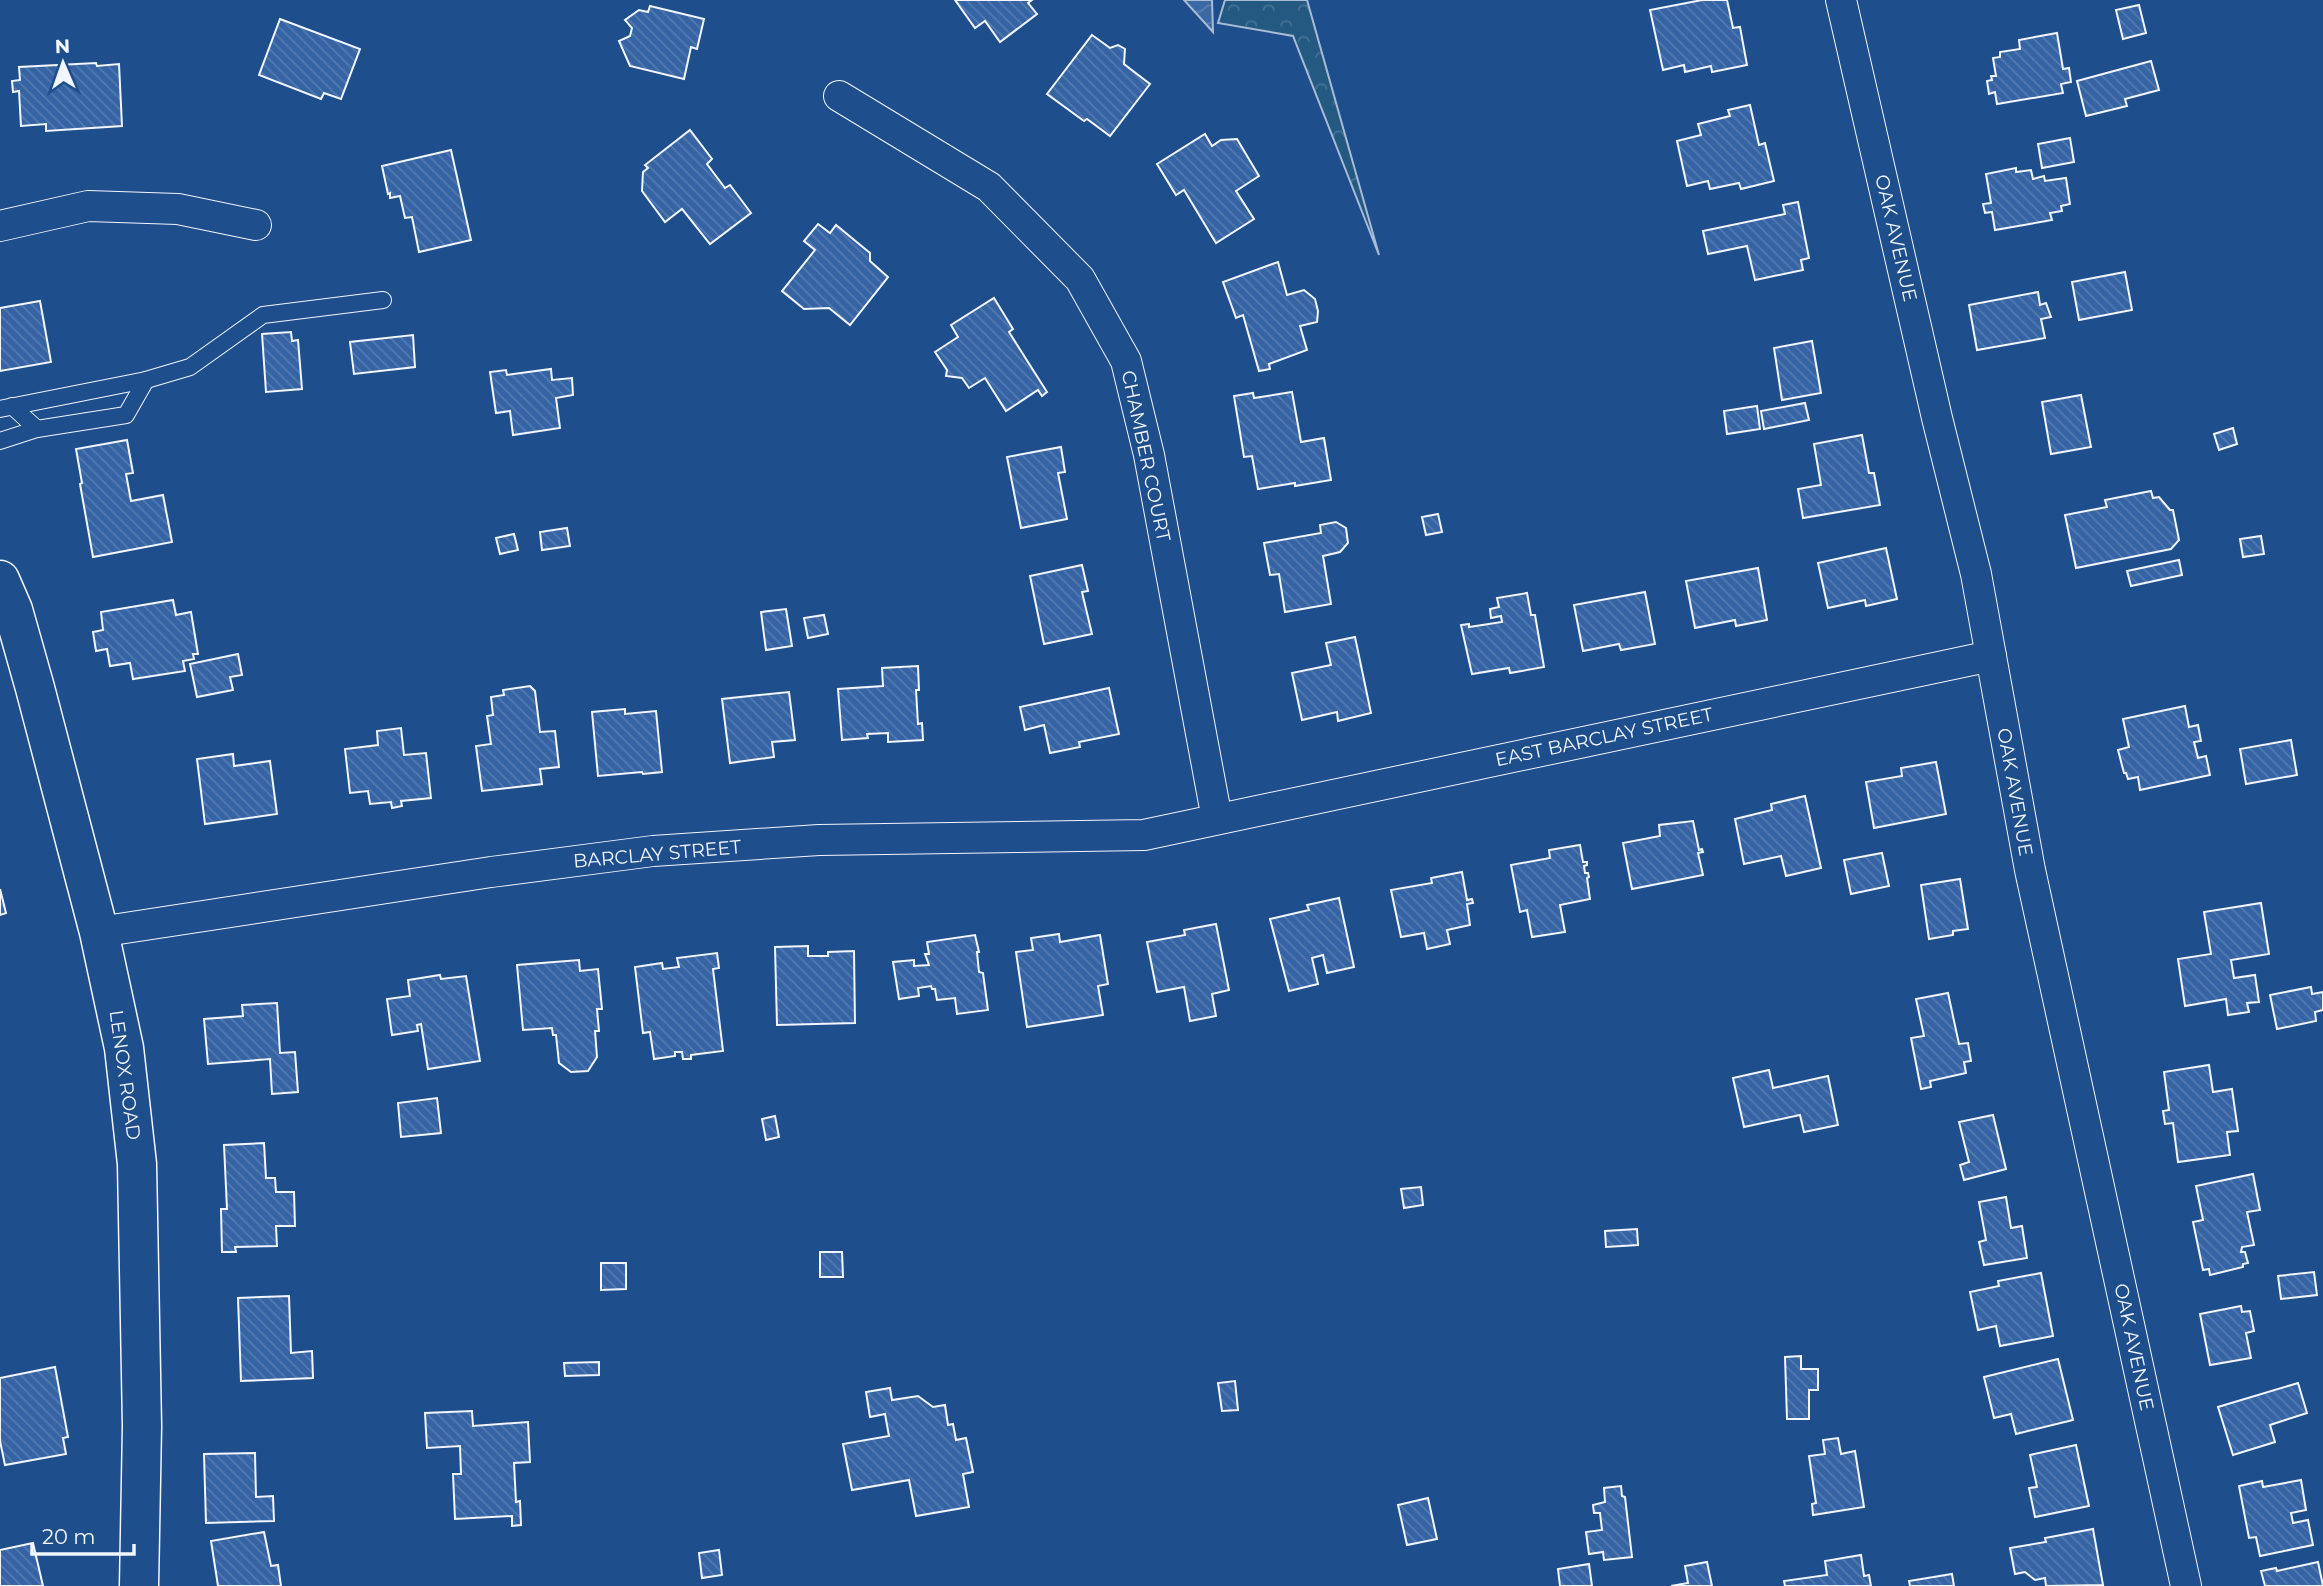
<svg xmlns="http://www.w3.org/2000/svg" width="2323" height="1586" viewBox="0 0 2323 1586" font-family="Montserrat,sans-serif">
	<defs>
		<pattern id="forest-crowns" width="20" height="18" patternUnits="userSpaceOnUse" patternTransform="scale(1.75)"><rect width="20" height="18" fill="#245a82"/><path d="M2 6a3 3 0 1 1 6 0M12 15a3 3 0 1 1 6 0" fill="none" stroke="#447295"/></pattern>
		<pattern id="water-waves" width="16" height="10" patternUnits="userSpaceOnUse" patternTransform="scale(1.75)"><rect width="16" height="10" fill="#3b69a3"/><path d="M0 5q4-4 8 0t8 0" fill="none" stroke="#587fb1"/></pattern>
		<pattern id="building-back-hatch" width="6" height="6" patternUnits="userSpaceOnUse" patternTransform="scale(1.75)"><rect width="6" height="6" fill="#3563a3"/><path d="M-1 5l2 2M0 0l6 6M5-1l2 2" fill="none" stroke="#537ab1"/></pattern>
	</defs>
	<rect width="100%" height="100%" fill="#1f4e8c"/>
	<path fill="url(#forest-crowns)" stroke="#a8bbd7" stroke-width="2" d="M 1225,0 L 1307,0 L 1379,255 L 1293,36 L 1218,23 Z"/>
	<path fill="url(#water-waves)" stroke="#a8bbd7" stroke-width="2" d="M 1184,0 L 1212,0 L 1213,32 Z"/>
	<g fill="url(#building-back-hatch)" stroke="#f2f6ff" stroke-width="2">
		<path d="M 955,0 L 1032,0 L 1028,3 L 1037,14 L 1000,42 L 985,21 L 975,28 Z"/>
		<path d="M 1702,0 L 1727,0 L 1733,28 L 1740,27 L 1747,65 L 1712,72 L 1711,66 L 1685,72 L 1684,65 L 1663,70 L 1650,10 Z"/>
		<path d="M 2139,5 L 2146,33 L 2123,39 L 2116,10 Z"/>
		<path d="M 650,6 L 704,19 L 697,49 L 691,47 L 684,79 L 630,66 L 619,41 L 630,36 L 632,28 L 625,20 L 639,10 L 648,12 Z"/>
		<path d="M 280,19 L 360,49 L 341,99 L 324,93 L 321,99 L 259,75 Z"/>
		<path d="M 2057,33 L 2063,69 L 2069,68 L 2071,82 L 2061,84 L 2063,93 L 1997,104 L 1995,92 L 1989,94 L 1987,81 L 1992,80 L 1991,76 L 1996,76 L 1993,58 L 2000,57 L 2000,52 L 2020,49 L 2019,40 Z"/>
		<path d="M 1092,35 L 1110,48 L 1118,45 L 1125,49 L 1124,64 L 1150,84 L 1110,136 L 1087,119 L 1084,121 L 1047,94 Z"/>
		<path d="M 2151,61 L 2159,90 L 2125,99 L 2127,106 L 2086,116 L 2077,81 Z"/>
		<path d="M 96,63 L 97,66 L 119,64 L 122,126 L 46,131 L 46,124 L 21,126 L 19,91 L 13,92 L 12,81 L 20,80 L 19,67 Z"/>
		<path d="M 1750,105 L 1759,145 L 1765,143 L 1774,181 L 1741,189 L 1739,183 L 1710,189 L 1708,181 L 1687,186 L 1677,141 L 1701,135 L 1698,124 L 1730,116 L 1728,110 Z"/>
		<path d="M 690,130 L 712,159 L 707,164 L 725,188 L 730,185 L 751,213 L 710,244 L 682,209 L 665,222 L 642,191 L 643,172 L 648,168 L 645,165 Z"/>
		<path d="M 1205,134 L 1212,146 L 1221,140 L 1237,139 L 1259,176 L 1236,191 L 1254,219 L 1216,243 L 1184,190 L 1176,195 L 1157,164 Z"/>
		<path d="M 2070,138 L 2074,162 L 2042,168 L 2038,144 Z"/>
		<path d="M 451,150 L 471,240 L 419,252 L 412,217 L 405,218 L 400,196 L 390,198 L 390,193 L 388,194 L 382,166 Z"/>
		<path d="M 2016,168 L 2016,172 L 2031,170 L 2033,179 L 2044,176 L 2045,181 L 2066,178 L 2070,204 L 2061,206 L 2062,211 L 2050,213 L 2052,220 L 1995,230 L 1992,212 L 1985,213 L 1983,204 L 1991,203 L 1986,174 Z"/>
		<path d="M 1798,202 L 1809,258 L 1801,260 L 1803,270 L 1755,280 L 1747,246 L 1708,254 L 1703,231 L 1785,214 L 1783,205 Z"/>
		<path d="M 818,224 L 830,233 L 836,225 L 870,253 L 870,261 L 888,277 L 850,325 L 829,308 L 804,309 L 782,291 L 815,250 L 804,241 Z"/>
		<path d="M 1278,262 L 1287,295 L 1304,290 L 1315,299 L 1318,311 L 1317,322 L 1300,326 L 1307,350 L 1269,364 L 1270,369 L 1259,371 L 1243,315 L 1236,318 L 1223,282 Z"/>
		<path d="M 2125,272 L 2132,310 L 2079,320 L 2072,282 Z"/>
		<path d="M 2038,292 L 2040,305 L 2046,303 L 2051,317 L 2041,319 L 2045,338 L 1977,350 L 1969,305 Z"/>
		<path d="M 994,298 L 1013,329 L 1009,332 L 1047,392 L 1042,396 L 1038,390 L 1006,411 L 985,378 L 969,388 L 962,378 L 946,376 L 947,370 L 935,352 L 958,337 L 951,325 Z"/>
		<path d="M 40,301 L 51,362 L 0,371 L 0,308 Z"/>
		<path d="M 291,332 L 292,341 L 298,340 L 302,389 L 266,392 L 262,334 Z"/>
		<path d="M 413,335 L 415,367 L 354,374 L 350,342 Z"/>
		<path d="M 1812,341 L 1821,393 L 1782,400 L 1774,348 Z"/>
		<path d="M 551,369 L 552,380 L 572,378 L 573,395 L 556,398 L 560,428 L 513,435 L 510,411 L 496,413 L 490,372 L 506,370 L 507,375 Z"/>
		<path d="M 1292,392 L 1301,442 L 1324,438 L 1331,480 L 1295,486 L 1295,483 L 1258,489 L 1252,456 L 1244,457 L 1234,396 L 1253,393 L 1254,398 Z"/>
		<path d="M 2081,395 L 2091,447 L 2051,454 L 2042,402 Z"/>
		<path d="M 1805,403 L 1809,420 L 1764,429 L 1761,411 Z"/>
		<path d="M 1757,406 L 1760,429 L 1727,434 L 1724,411 Z"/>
		<path d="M 2233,428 L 2237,444 L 2219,450 L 2214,434 Z"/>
		<path d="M 1862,435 L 1869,473 L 1874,473 L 1880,505 L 1803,518 L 1798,489 L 1821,485 L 1814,444 Z"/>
		<path d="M 127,440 L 133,473 L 126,474 L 131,501 L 163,495 L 172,542 L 93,557 L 80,484 L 82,483 L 76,449 Z"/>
		<path d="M 1061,447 L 1065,472 L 1058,473 L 1067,519 L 1021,528 L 1007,457 Z"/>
		<path d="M 2151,491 L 2153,498 L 2159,497 L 2170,510 L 2173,510 L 2179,540 L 2171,549 L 2076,568 L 2065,515 L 2107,507 L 2105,500 Z"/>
		<path d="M 1438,514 L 1442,532 L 1426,535 L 1422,517 Z"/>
		<path d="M 1336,522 L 1346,528 L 1348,543 L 1340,552 L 1323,556 L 1331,604 L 1285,612 L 1279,574 L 1270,575 L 1264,543 L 1321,533 L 1320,525 Z"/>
		<path d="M 567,528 L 570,546 L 542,550 L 540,532 Z"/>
		<path d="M 514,534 L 518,550 L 500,554 L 496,538 Z"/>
		<path d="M 2261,536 L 2264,554 L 2243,557 L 2240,539 Z"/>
		<path d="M 1886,548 L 1897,599 L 1866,606 L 1865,600 L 1828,608 L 1818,563 Z"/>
		<path d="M 2179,560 L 2182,575 L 2131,586 L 2127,571 Z"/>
		<path d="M 1082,565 L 1088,591 L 1082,592 L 1092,634 L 1044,644 L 1030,576 Z"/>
		<path d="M 1758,568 L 1767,620 L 1736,626 L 1735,620 L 1695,628 L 1686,581 Z"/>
		<path d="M 1645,592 L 1655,644 L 1621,650 L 1619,644 L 1583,651 L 1574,605 Z"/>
		<path d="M 1527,593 L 1531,615 L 1535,615 L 1544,667 L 1510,673 L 1509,668 L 1472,674 L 1461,625 L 1469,624 L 1469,627 L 1502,622 L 1501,616 L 1491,618 L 1490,609 L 1499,607 L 1497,598 Z"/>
		<path d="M 173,600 L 176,615 L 191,612 L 198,654 L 193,654 L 194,659 L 183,661 L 185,671 L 133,679 L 130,663 L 110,666 L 107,649 L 96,651 L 93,632 L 103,630 L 101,612 Z"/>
		<path d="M 786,609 L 792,646 L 766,650 L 761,612 Z"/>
		<path d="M 824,615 L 828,634 L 808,638 L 804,618 Z"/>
		<path d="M 1355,637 L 1371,713 L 1338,721 L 1337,712 L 1302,720 L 1292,673 L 1331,665 L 1326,643 Z"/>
		<path d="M 238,654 L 242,675 L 230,677 L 233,690 L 197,697 L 190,664 Z"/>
		<path d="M 918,666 L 919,690 L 916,690 L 918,724 L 922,723 L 923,740 L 888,742 L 888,733 L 867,734 L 868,738 L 842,740 L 838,689 L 883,686 L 882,668 Z"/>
		<path d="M 530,686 L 535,691 L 540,732 L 555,731 L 559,767 L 540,769 L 542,784 L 482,791 L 476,746 L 491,744 L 487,716 L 493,715 L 491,697 L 504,695 L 503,690 Z"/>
		<path d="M 1109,688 L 1119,734 L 1079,742 L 1080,747 L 1050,753 L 1044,725 L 1025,730 L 1020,707 Z"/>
		<path d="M 789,692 L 795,740 L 772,742 L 774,757 L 730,763 L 722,699 Z"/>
		<path d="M 2185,706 L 2189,727 L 2198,725 L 2201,741 L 2194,742 L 2198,758 L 2206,756 L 2210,775 L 2140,790 L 2138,777 L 2128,779 L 2126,773 L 2124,773 L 2118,750 L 2129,747 L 2123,719 Z"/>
		<path d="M 625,709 L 625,714 L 656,711 L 662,772 L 643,774 L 642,772 L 598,776 L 592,712 Z"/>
		<path d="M 401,728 L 404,755 L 426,753 L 431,798 L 401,801 L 402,806 L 392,808 L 391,802 L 370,804 L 368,791 L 350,793 L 345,749 L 378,745 L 377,731 Z"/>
		<path d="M 2291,740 L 2297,775 L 2246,784 L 2240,749 Z"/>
		<path d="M 233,754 L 234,766 L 270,761 L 277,814 L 205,824 L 197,759 Z"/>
		<path d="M 1936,762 L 1946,814 L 1874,828 L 1866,782 L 1902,776 L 1901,768 Z"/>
		<path d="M 1805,796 L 1821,868 L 1786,876 L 1781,856 L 1744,864 L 1735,819 L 1772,810 L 1771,804 Z"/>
		<path d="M 1693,821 L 1699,850 L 1702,849 L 1703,852 L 1698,853 L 1703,875 L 1632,889 L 1623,843 L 1660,836 L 1659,825 Z"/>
		<path d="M 1580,845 L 1583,862 L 1587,862 L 1587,865 L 1584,866 L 1585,873 L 1588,873 L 1589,877 L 1587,878 L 1590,899 L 1560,905 L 1565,932 L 1532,937 L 1527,910 L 1520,912 L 1511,865 L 1550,858 L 1549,850 Z"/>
		<path d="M 1882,853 L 1889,886 L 1851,894 L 1844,860 Z"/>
		<path d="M 1462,872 L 1467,900 L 1472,899 L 1473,903 L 1467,904 L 1470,925 L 1447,930 L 1450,944 L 1427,949 L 1424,933 L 1401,937 L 1391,890 L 1432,883 L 1431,878 Z"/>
		<path d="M 1960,879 L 1968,929 L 1953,931 L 1953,935 L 1929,939 L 1921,885 Z"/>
		<path d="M 0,889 L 6,913 L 0,915 Z"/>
		<path d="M 1339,898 L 1354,967 L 1327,973 L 1323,955 L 1312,958 L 1318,984 L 1289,991 L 1270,919 L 1309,910 L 1307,905 Z"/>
		<path d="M 2261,903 L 2269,954 L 2231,960 L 2234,978 L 2255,975 L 2259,1002 L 2247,1003 L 2249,1012 L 2228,1015 L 2226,999 L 2185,1006 L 2178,959 L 2211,954 L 2204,912 Z"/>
		<path d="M 1216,924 L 1229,990 L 1212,994 L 1216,1016 L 1190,1021 L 1184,987 L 1157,992 L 1147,942 L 1185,935 L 1184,930 Z"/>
		<path d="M 1059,934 L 1060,942 L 1100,935 L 1108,984 L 1098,986 L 1103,1015 L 1027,1027 L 1016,952 L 1033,950 L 1031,938 Z"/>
		<path d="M 975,935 L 979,952 L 977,952 L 979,972 L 983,973 L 988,1010 L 957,1014 L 955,998 L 937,1000 L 935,989 L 932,989 L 931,986 L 918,988 L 919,996 L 899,999 L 893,962 L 914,960 L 914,966 L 929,965 L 925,954 L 929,954 L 927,942 Z"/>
		<path d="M 808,946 L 808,956 L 828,956 L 828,952 L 854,951 L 855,1023 L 777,1025 L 775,947 Z"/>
		<path d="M 717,953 L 719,968 L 713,969 L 723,1051 L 691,1055 L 691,1059 L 683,1059 L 682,1052 L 675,1052 L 675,1056 L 654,1059 L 650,1032 L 643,1033 L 635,967 L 662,963 L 663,969 L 679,967 L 677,958 Z"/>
		<path d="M 579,960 L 580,971 L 598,969 L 602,1009 L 597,1009 L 599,1031 L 595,1031 L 597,1057 L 588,1071 L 571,1072 L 559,1063 L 556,1035 L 553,1035 L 552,1028 L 523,1030 L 517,965 Z"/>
		<path d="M 440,975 L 441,979 L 466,976 L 480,1061 L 428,1069 L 421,1024 L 417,1025 L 418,1031 L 392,1035 L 387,999 L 410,996 L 408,980 Z"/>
		<path d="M 2311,987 L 2312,994 L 2323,992 L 2323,1010 L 2315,1012 L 2316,1021 L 2277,1029 L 2270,995 Z"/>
		<path d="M 1948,993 L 1959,1044 L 1968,1043 L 1971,1061 L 1964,1062 L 1966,1073 L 1930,1081 L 1931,1087 L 1921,1089 L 1911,1038 L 1924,1036 L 1916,999 Z"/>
		<path d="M 277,1003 L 280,1053 L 295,1052 L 298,1092 L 272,1094 L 270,1059 L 208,1064 L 204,1019 L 243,1016 L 242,1005 Z"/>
		<path d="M 2209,1065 L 2213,1092 L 2232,1089 L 2238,1131 L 2227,1132 L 2230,1155 L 2178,1162 L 2173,1123 L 2165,1124 L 2163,1111 L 2169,1110 L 2164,1072 Z"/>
		<path d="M 1769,1070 L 1773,1088 L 1828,1076 L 1838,1125 L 1804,1132 L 1800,1115 L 1744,1127 L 1733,1078 Z"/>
		<path d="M 437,1098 L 441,1133 L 401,1137 L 398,1103 Z"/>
		<path d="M 1993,1115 L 2006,1169 L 1964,1180 L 1960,1165 L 1969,1162 L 1959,1122 Z"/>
		<path d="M 775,1116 L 779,1137 L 766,1140 L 762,1119 Z"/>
		<path d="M 264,1143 L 266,1178 L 275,1178 L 276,1192 L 294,1192 L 295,1226 L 276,1226 L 277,1246 L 235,1247 L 236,1252 L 222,1252 L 221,1209 L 227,1209 L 224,1145 Z"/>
		<path d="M 2253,1174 L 2260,1210 L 2247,1212 L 2254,1245 L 2242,1247 L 2241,1252 L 2245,1252 L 2248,1263 L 2243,1264 L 2243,1267 L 2210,1275 L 2209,1269 L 2203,1270 L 2193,1222 L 2203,1220 L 2196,1186 Z"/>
		<path d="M 1421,1187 L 1423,1205 L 1404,1208 L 1401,1189 Z"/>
		<path d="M 2006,1197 L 2011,1228 L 2022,1226 L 2027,1258 L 1984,1265 L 1979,1242 L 1986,1240 L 1979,1202 Z"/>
		<path d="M 1637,1229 L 1638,1245 L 1606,1247 L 1605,1231 Z"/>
		<path d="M 820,1252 L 842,1252 L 843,1277 L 820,1277 Z"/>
		<path d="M 601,1263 L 626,1263 L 626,1289 L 601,1290 Z"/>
		<path d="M 2314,1272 L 2317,1295 L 2281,1299 L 2278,1276 Z"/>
		<path d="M 2041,1273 L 2053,1336 L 2000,1346 L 1996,1326 L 1978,1330 L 1970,1292 L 1999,1286 L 1998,1281 Z"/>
		<path d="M 289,1296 L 291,1353 L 312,1351 L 313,1378 L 241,1381 L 238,1298 Z"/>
		<path d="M 2241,1306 L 2242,1312 L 2250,1311 L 2254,1331 L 2246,1333 L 2251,1358 L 2210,1365 L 2200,1314 Z"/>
		<path d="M 1801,1356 L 1801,1369 L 1818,1369 L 1818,1390 L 1809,1390 L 1809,1419 L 1787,1419 L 1785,1357 Z"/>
		<path d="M 2058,1359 L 2073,1420 L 2016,1434 L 2011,1414 L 1994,1418 L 1984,1377 Z"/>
		<path d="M 599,1362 L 599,1375 L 565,1376 L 564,1363 Z"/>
		<path d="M 55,1367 L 68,1437 L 63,1438 L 66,1454 L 5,1465 L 0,1441 L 0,1378 Z"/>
		<path d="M 1235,1381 L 1238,1410 L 1222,1411 L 1218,1383 Z"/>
		<path d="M 2298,1383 L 2307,1413 L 2270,1425 L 2275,1442 L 2233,1455 L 2218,1407 Z"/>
		<path d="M 890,1388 L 892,1400 L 918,1396 L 933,1407 L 945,1405 L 948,1425 L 953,1424 L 956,1440 L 966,1438 L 973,1472 L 963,1474 L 969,1507 L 916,1516 L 909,1480 L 852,1490 L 843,1444 L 889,1436 L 885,1414 L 870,1417 L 866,1392 Z"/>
		<path d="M 472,1411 L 473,1426 L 528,1422 L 530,1462 L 514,1463 L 516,1502 L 520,1501 L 521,1525 L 512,1526 L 512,1516 L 455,1519 L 453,1474 L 461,1474 L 460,1446 L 427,1448 L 425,1413 Z"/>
		<path d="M 1838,1438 L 1841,1454 L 1855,1451 L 1864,1507 L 1813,1515 L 1812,1504 L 1816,1503 L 1809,1456 L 1825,1454 L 1823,1440 Z"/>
		<path d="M 2076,1445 L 2089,1506 L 2035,1517 L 2029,1488 L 2037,1487 L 2030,1455 Z"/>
		<path d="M 255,1453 L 256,1497 L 273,1496 L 274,1521 L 206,1523 L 204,1454 Z"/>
		<path d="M 2301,1480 L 2306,1510 L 2291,1513 L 2293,1523 L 2308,1520 L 2313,1545 L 2260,1556 L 2256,1537 L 2249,1538 L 2239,1486 L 2262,1481 L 2263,1487 Z"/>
		<path d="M 1621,1486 L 1622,1496 L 1625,1497 L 1632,1557 L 1604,1560 L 1603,1552 L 1589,1554 L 1586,1532 L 1602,1530 L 1600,1513 L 1594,1513 L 1593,1505 L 1605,1502 L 1604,1488 Z"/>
		<path d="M 1428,1498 L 1437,1539 L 1407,1545 L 1398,1505 Z"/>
		<path d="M 2093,1529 L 2103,1585 L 2046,1586 L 2045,1578 L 2035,1580 L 2025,1572 L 2015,1574 L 2010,1548 L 2046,1542 L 2045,1538 Z"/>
		<path d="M 264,1532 L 271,1566 L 278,1565 L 281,1586 L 218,1586 L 211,1541 Z"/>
		<path d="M 33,1543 L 43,1586 L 0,1586 L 0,1550 Z"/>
		<path d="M 719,1550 L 722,1575 L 702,1578 L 699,1553 Z"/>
		<path d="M 1861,1555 L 1864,1576 L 1869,1575 L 1871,1586 L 1785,1586 L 1784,1581 L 1827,1575 L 1825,1561 Z"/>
		<path d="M 1707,1562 L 1712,1586 L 1671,1586 L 1688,1583 L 1685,1566 Z"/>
		<path d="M 2318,1562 L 2323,1586 L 2265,1586 L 2261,1571 L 2276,1568 L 2277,1571 Z"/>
		<path d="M 1589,1564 L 1592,1586 L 1560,1586 L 1558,1569 Z"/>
		<path d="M 1952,1574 L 1954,1586 L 1910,1586 L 1909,1581 Z"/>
	</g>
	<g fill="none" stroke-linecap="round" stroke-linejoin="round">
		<g stroke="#f2f6ff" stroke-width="18">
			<g id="lane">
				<path d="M 12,406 L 37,429"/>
				<path d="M 0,409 L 146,380 L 190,367 L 263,315 L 383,300"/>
				<path d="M 0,441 L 37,429 L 126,415 L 146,380"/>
			</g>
		</g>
		<g stroke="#f2f6ff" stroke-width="32">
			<g id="street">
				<path d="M 1841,0 L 1937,418 L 1976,574 L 2030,870 L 2186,1586"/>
				<path d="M 839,96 L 989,187 L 1080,279 L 1126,361 L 1149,455 L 1217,819"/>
				<path d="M 0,226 L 88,206 L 178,209 L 256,225"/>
				<path d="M 99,932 L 491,872 L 653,851 L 819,840 L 1144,835 L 1991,656"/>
			</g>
		</g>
		<g stroke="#f2f6ff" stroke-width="41">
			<path id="secondary" d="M 0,580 L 13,610 L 35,688 L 99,932 L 124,1048 L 137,1164 L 142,1426 L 139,1586"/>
		</g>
		<use href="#lane" stroke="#1f4e8c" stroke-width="16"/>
		<use href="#street" stroke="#1f4e8c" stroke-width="30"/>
		<use href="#secondary" stroke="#1f4e8c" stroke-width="38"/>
	</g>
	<g text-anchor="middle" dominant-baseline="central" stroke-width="5" stroke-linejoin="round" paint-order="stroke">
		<g font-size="19" fill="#f2f6ff" stroke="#1f4e8c">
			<text transform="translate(1896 238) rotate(77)">OAK AVENUE</text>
			<text transform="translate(1146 456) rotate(78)">CHAMBER COURT</text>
			<text transform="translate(1604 737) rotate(-12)">EAST BARCLAY STREET</text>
			<text transform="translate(2015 792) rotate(80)">OAK AVENUE</text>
			<text transform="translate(657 854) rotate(-5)">BARCLAY STREET</text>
			<text transform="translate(125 1075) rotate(82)">LENOX ROAD</text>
			<text transform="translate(2134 1347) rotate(78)">OAK AVENUE</text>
		</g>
	</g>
	<g transform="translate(63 63) rotate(358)" stroke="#1f4e8c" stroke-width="5" paint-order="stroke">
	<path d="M0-5L12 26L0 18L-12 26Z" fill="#f2f6ff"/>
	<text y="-10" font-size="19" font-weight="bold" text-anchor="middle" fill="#f2f6ff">N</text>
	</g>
	<path d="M32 1544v10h102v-10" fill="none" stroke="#f2f6ff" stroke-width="3.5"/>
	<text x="42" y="1544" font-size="21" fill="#f2f6ff" stroke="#1f4e8c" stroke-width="5" paint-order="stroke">20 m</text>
</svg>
